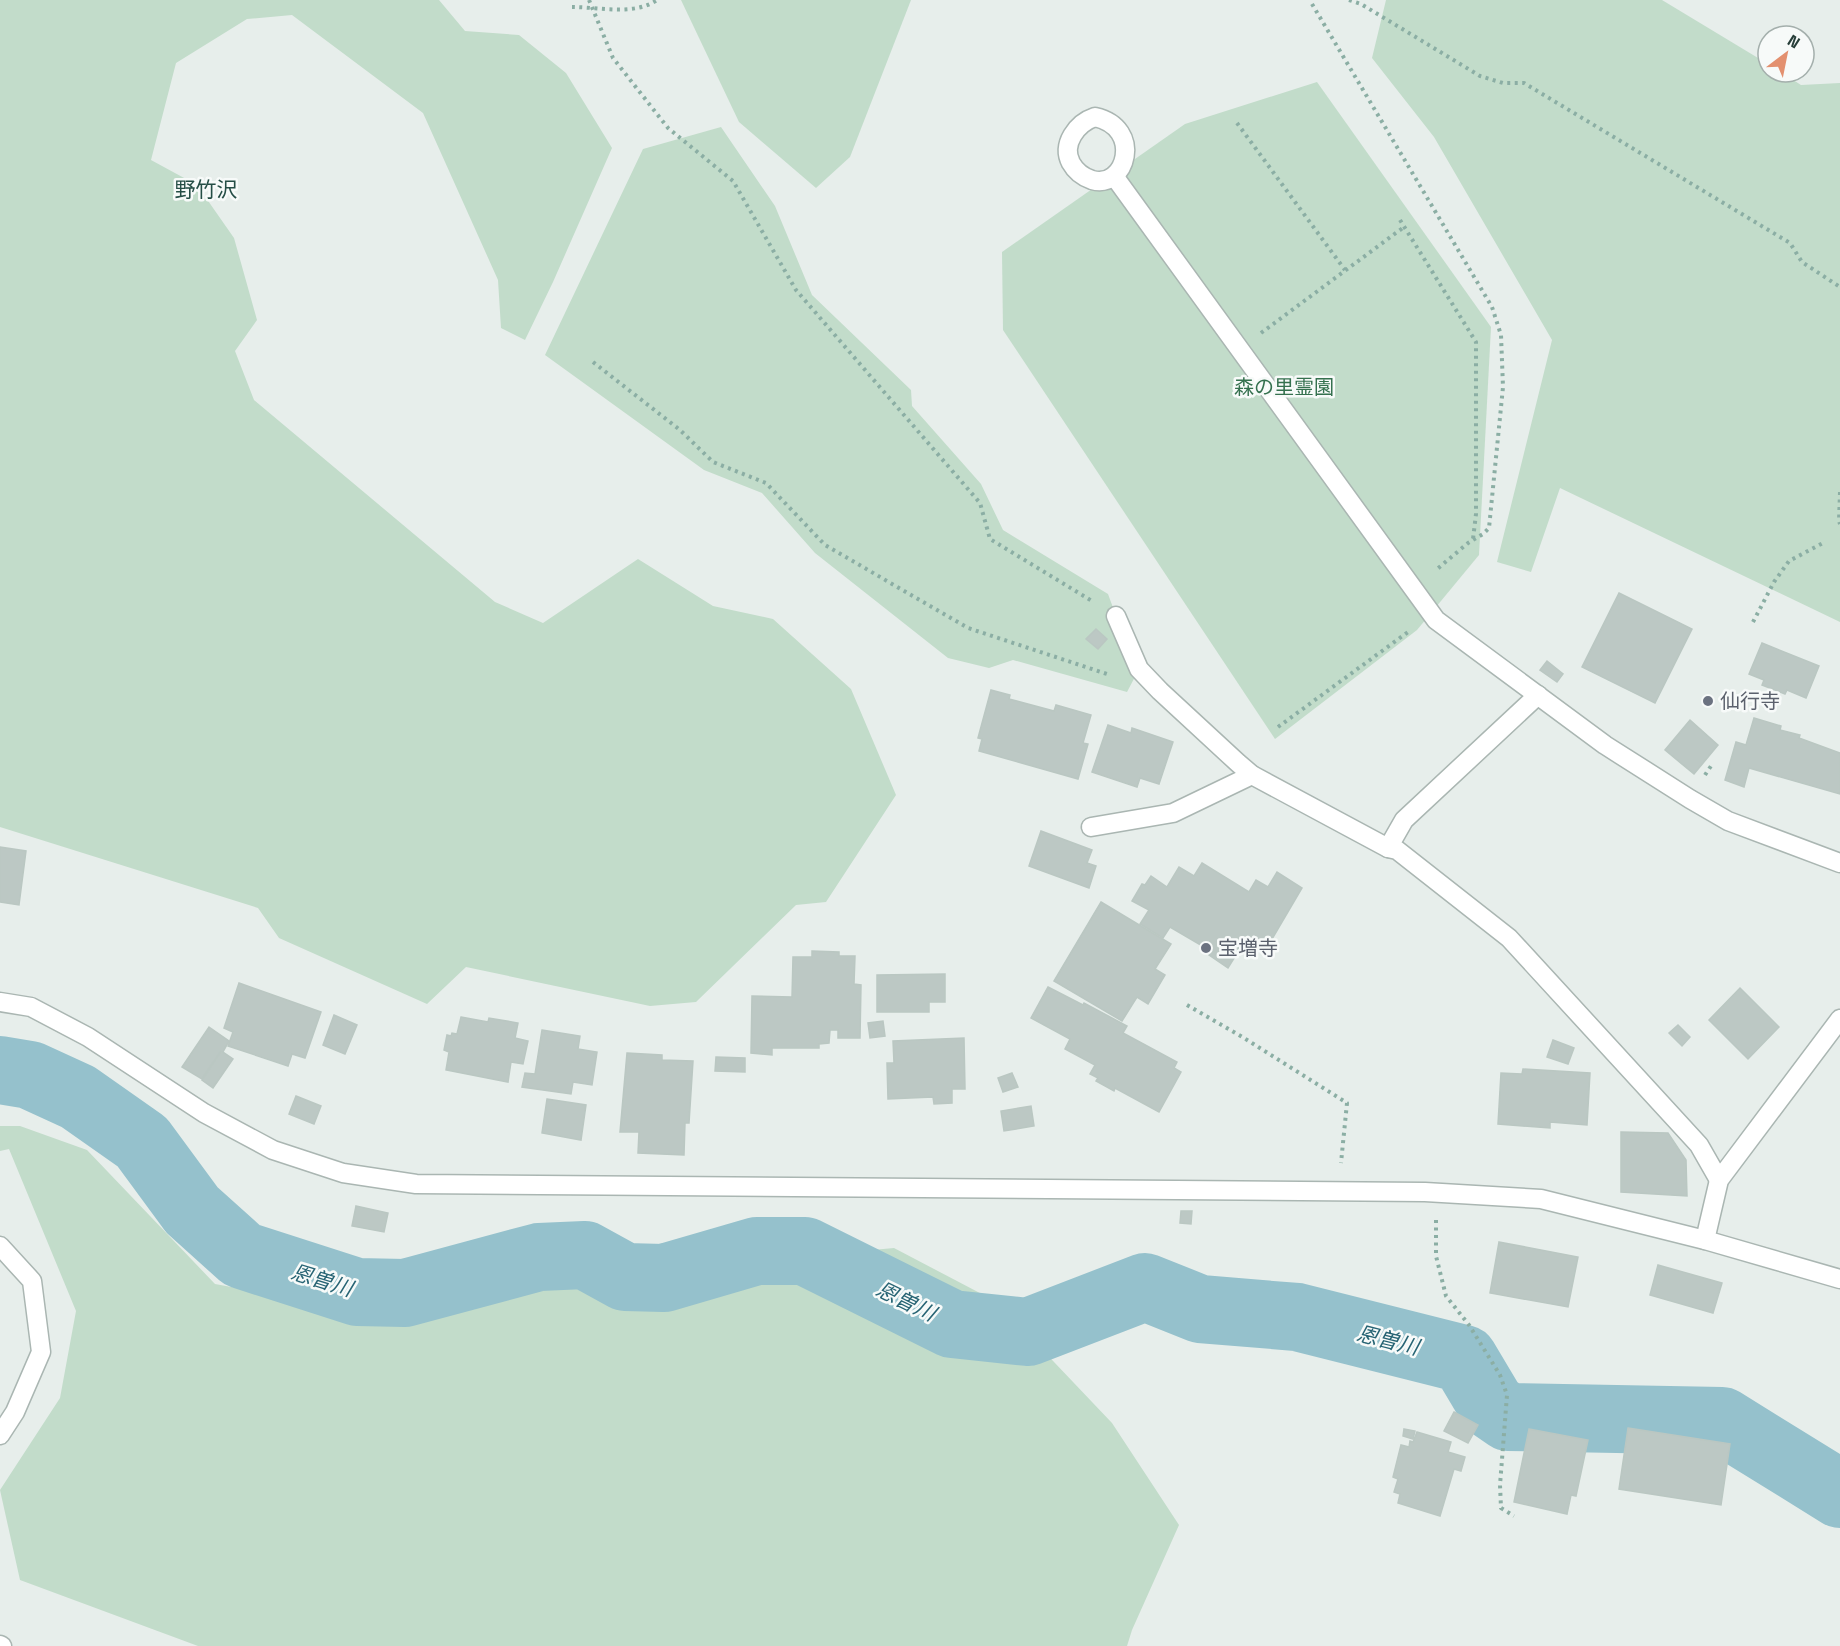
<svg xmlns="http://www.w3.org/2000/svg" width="1840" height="1646" viewBox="0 0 1840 1646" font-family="'Space Grotesk','Noto Sans JP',sans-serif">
	<rect width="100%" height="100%" fill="#e7eeeb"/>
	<g fill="#c2dcca">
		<path d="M 0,0 L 439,0 L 465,31 L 519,35 L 566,73 L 612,148 L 553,282 L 525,340 L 501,328 L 498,280 L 423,113 L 292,15 L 247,19 L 176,63 L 151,160 L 197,185 L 234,238 L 257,320 L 235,351 L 254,400 L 495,602 L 543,623 L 638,559 L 713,606 L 773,619 L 851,689 L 896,795 L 826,902 L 796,905 L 696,1002 L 650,1006 L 466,967 L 427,1004 L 279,938 L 258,908 L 0,827 Z"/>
		<path d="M 681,0 L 911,0 L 850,157 L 816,188 L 739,122 Z"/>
		<path d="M 1386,0 L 1662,0 L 1768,64 L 1768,72 L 1781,72 L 1801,85 L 1840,83 L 1840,622 L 1560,488 L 1531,572 L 1497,562 L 1552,340 L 1434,137 L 1372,58 Z"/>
		<path d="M 1317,82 L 1491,327 L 1479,555 L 1417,630 L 1275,739 L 1003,330 L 1002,252 L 1185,124 Z"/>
		<path d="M 721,127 L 775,206 L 812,295 L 911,390 L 912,406 L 981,484 L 1003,530 L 1108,594 L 1137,673 L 1127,692 L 1013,660 L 989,668 L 948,658 L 815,553 L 762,493 L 704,470 L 545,355 L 643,149 Z"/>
		<path d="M 0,1126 L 20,1126 L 87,1150 L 215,1284 L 383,1315 L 498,1277 L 763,1260 L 894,1248 L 997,1302 L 1112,1423 L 1179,1525 L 1132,1630 L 1127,1646 L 198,1646 L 20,1580 L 0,1490 L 60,1398 L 76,1311 L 9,1149 L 0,1151 Z"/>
	</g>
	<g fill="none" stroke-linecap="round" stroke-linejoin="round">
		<path stroke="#95c1cc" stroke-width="68" d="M 0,1070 L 30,1075 L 78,1097 L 142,1142 L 192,1210 L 242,1255 L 357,1292 L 405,1293 L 539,1257 L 585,1255 L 625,1277 L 664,1278 L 757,1251 L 805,1251 L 952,1324 L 1028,1332 L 1145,1287 L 1200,1309 L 1297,1317 L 1464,1359 L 1492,1406 L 1508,1417 L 1722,1421 L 1840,1494"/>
	</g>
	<g fill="#bcc8c4" stroke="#bac7c2" stroke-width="1.5">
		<path d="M 1619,593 L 1692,629 L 1655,703 L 1582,667 Z"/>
		<path d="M 1096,629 L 1107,639 L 1098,649 L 1086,639 Z"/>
		<path d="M 1762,643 L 1819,666 L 1806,698 L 1787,690 L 1785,694 L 1762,685 L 1764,680 L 1749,674 Z"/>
		<path d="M 1547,661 L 1563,674 L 1557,682 L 1540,670 Z"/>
		<path d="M 991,690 L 1010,695 L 1009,699 L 1054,711 L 1056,705 L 1091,715 L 1083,743 L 1088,744 L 1078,779 L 979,751 L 982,739 L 978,738 Z"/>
		<path d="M 1754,718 L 1781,726 L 1780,730 L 1800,735 L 1799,738 L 1840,753 L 1840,794 L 1749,768 L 1744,787 L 1725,780 L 1736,742 L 1746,745 Z"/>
		<path d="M 1690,720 L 1718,745 L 1694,774 L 1665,750 Z"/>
		<path d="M 1108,725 L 1131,733 L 1132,728 L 1173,742 L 1159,784 L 1140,778 L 1137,787 L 1092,772 Z"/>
		<path d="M 1041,831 L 1092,850 L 1087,863 L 1096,866 L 1089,888 L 1029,866 Z"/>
		<path d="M 0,847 L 26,851 L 19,905 L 0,902 Z"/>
		<path d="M 1202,863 L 1249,892 L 1256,880 L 1268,887 L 1277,872 L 1302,888 L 1268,946 L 1259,940 L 1251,952 L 1241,947 L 1228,968 L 1209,955 L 1211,951 L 1170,927 L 1163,938 L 1140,924 L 1149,910 L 1132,901 L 1142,884 L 1145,885 L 1151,876 L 1167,887 L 1179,867 L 1194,876 Z"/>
		<path d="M 1101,902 L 1171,944 L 1155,969 L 1165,975 L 1148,1004 L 1137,997 L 1122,1021 L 1054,981 Z"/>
		<path d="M 812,951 L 839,952 L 839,956 L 855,956 L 854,984 L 861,985 L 860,1038 L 838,1038 L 838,1030 L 830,1030 L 829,1043 L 819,1044 L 819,1048 L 772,1048 L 772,1055 L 751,1053 L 752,996 L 792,997 L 793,957 L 812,957 Z"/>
		<path d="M 945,974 L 945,1002 L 929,1002 L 929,1012 L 877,1012 L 877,975 Z"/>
		<path d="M 239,983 L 321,1012 L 305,1058 L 292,1054 L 288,1066 L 228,1046 L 233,1032 L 224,1028 Z"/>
		<path d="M 1048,987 L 1083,1005 L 1084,1003 L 1127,1026 L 1123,1033 L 1177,1062 L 1174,1068 L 1181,1072 L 1159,1112 L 1115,1088 L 1114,1091 L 1096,1081 L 1098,1078 L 1090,1074 L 1095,1065 L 1065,1049 L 1070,1039 L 1031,1018 Z"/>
		<path d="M 1740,988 L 1779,1027 L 1748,1059 L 1709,1020 Z"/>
		<path d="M 334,1015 L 357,1025 L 345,1054 L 323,1045 Z"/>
		<path d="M 461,1017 L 488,1022 L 489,1018 L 518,1023 L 515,1038 L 528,1041 L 523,1064 L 511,1062 L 508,1082 L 446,1070 L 449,1052 L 444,1050 L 447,1035 L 451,1036 L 452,1033 L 457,1034 Z"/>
		<path d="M 883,1021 L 885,1036 L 870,1038 L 868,1023 Z"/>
		<path d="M 1678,1025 L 1690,1037 L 1682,1046 L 1669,1033 Z"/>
		<path d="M 209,1027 L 229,1041 L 223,1052 L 233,1059 L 213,1088 L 202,1080 L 221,1051 L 202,1079 L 182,1067 Z"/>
		<path d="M 542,1030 L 580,1036 L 578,1049 L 597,1052 L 592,1085 L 573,1082 L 571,1094 L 522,1087 L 525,1073 L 535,1074 Z"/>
		<path d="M 964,1038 L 965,1089 L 952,1089 L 952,1103 L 934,1104 L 933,1097 L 888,1099 L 887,1063 L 894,1063 L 893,1041 Z"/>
		<path d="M 1553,1040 L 1574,1048 L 1568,1064 L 1547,1057 Z"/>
		<path d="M 627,1053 L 662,1055 L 662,1060 L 693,1061 L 689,1123 L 685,1123 L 684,1155 L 638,1153 L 639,1132 L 620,1132 Z"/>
		<path d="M 716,1057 L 745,1058 L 745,1072 L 715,1071 Z"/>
		<path d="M 1523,1069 L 1590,1073 L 1587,1125 L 1550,1122 L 1550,1128 L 1498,1124 L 1501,1073 L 1522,1074 Z"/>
		<path d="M 1012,1073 L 1018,1087 L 1003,1092 L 998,1078 Z"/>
		<path d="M 296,1096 L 321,1106 L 314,1124 L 289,1114 Z"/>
		<path d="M 547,1099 L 586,1105 L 581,1140 L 542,1133 Z"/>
		<path d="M 1031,1106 L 1034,1126 L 1004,1131 L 1001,1111 Z"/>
		<path d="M 1621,1132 L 1668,1133 L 1686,1160 L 1687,1196 L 1621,1192 Z"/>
		<path d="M 356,1206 L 388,1213 L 384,1232 L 352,1226 Z"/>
		<path d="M 1181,1211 L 1192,1211 L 1191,1224 L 1180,1223 Z"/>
		<path d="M 1499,1242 L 1578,1257 L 1568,1307 L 1490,1293 Z"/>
		<path d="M 1658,1265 L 1722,1283 L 1713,1313 L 1650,1295 Z"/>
		<path d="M 1454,1412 L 1478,1425 L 1468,1443 L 1444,1431 Z"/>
		<path d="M 1628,1428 L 1730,1444 L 1721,1505 L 1619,1489 Z"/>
		<path d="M 1404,1429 L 1415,1431 L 1413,1439 L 1403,1436 Z"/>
		<path d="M 1529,1429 L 1588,1440 L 1576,1496 L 1571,1495 L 1567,1514 L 1514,1502 Z"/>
		<path d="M 1417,1432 L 1451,1442 L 1448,1452 L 1465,1457 L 1461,1471 L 1454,1469 L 1440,1516 L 1398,1503 L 1400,1494 L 1394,1492 L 1398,1479 L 1393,1477 L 1401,1445 L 1409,1447 L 1410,1441 L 1413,1442 Z"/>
	</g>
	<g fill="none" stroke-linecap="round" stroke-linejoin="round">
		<g stroke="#aab6b2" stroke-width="21">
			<path id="service" d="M 1091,827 L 1173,813 L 1252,775"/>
		</g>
		<g stroke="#aab6b2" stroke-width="21">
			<g id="minor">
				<path d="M 1095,117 C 1144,128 1126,190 1092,180 C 1083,177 1076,172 1071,163 C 1061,144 1077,123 1095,117 Z"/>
				<path d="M 1114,176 L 1436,620 L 1605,745 L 1690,799 L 1728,821 L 1840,863"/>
				<path d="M 1116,616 L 1139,669 L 1160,691 L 1238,763 L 1252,775 L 1388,848 L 1397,850 L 1509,938 L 1699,1145 L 1719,1180"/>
				<path d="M 1388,848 L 1404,820 L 1538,695"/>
				<path d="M 1705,1240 L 1719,1180 L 1840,1019"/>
				<path d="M 0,1246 L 32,1281 L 41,1352 L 15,1412 L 0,1435"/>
				<path d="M 0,1645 L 2,1646"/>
			</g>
		</g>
		<g stroke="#aab6b2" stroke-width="21">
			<path id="tertiary" d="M 0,1002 L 31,1007 L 88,1037 L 204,1113 L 273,1150 L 343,1173 L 416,1184 L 1425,1192 L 1541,1199 L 1705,1240 L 1840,1279"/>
		</g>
		<g stroke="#8baea4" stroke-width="4" stroke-dasharray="3 4.5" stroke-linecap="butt">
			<path d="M 589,0 L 613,58 L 668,128 L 733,181 L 796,290 L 980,503 L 990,539 L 1092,601"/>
			<path d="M 1349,0 L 1361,4 L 1480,76 L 1503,83 L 1524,83 L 1790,243 L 1802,262 L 1840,287"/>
			<path d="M 1312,4 L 1492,307 L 1501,335 L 1503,387 L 1489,528 L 1483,534 L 1468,543 L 1436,570"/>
			<path d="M 572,7 C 599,7 634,16 657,0"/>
			<path d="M 1237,123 L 1345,270"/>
			<path d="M 1400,220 L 1476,342 L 1476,514 L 1473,539"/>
			<path d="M 1261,333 L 1404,227"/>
			<path d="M 593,362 L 680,430 L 713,462 L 766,483 L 825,545 L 968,628 L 1110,675"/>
			<path d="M 1840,492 L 1839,521 L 1840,524"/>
			<path d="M 1753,622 L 1774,582 L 1789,561 L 1823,543"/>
			<path d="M 1278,727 L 1408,632"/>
			<path d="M 1705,775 L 1713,763"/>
			<path d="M 1187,1005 L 1244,1038 L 1347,1103 L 1341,1163"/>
			<path d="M 1436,1220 L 1436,1256 L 1446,1296 L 1469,1325 L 1500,1375 L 1507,1395 L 1500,1485 L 1501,1508 L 1514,1516"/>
		</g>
		<use href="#service" stroke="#fff" stroke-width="18"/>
		<use href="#minor" stroke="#fff" stroke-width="18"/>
		<use href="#tertiary" stroke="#fff" stroke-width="18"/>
	</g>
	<g fill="#6b7280" stroke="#f7faf9" stroke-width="2">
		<circle cx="1708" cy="701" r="6"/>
		<circle cx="1206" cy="948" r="6"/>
	</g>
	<g text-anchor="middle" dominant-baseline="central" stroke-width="5" stroke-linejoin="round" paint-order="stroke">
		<g font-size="20" fill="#35714f" stroke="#f7faf9">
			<text x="1284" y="387">森の里霊園</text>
		</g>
		<g font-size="20" fill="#5b616d" stroke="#f7faf9" text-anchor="start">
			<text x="1720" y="701">仙行寺</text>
			<text x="1218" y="948">宝増寺</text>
		</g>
		<g font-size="21" fill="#254e46" stroke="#f7faf9">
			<text x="206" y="189">野竹沢</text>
		</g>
		<g font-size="21" font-style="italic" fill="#276474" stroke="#f7faf9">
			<text transform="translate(322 1280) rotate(17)">恩曽川</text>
			<text transform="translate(906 1301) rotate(26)">恩曽川</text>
			<text transform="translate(1388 1340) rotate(14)">恩曽川</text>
		</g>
	</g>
	<g transform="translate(1786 54) rotate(32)"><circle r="28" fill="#f7faf9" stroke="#a4afac" stroke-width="1.5"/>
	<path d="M0-4.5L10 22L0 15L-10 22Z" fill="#e3906f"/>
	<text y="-9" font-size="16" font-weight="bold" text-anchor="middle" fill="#273e39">N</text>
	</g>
</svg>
